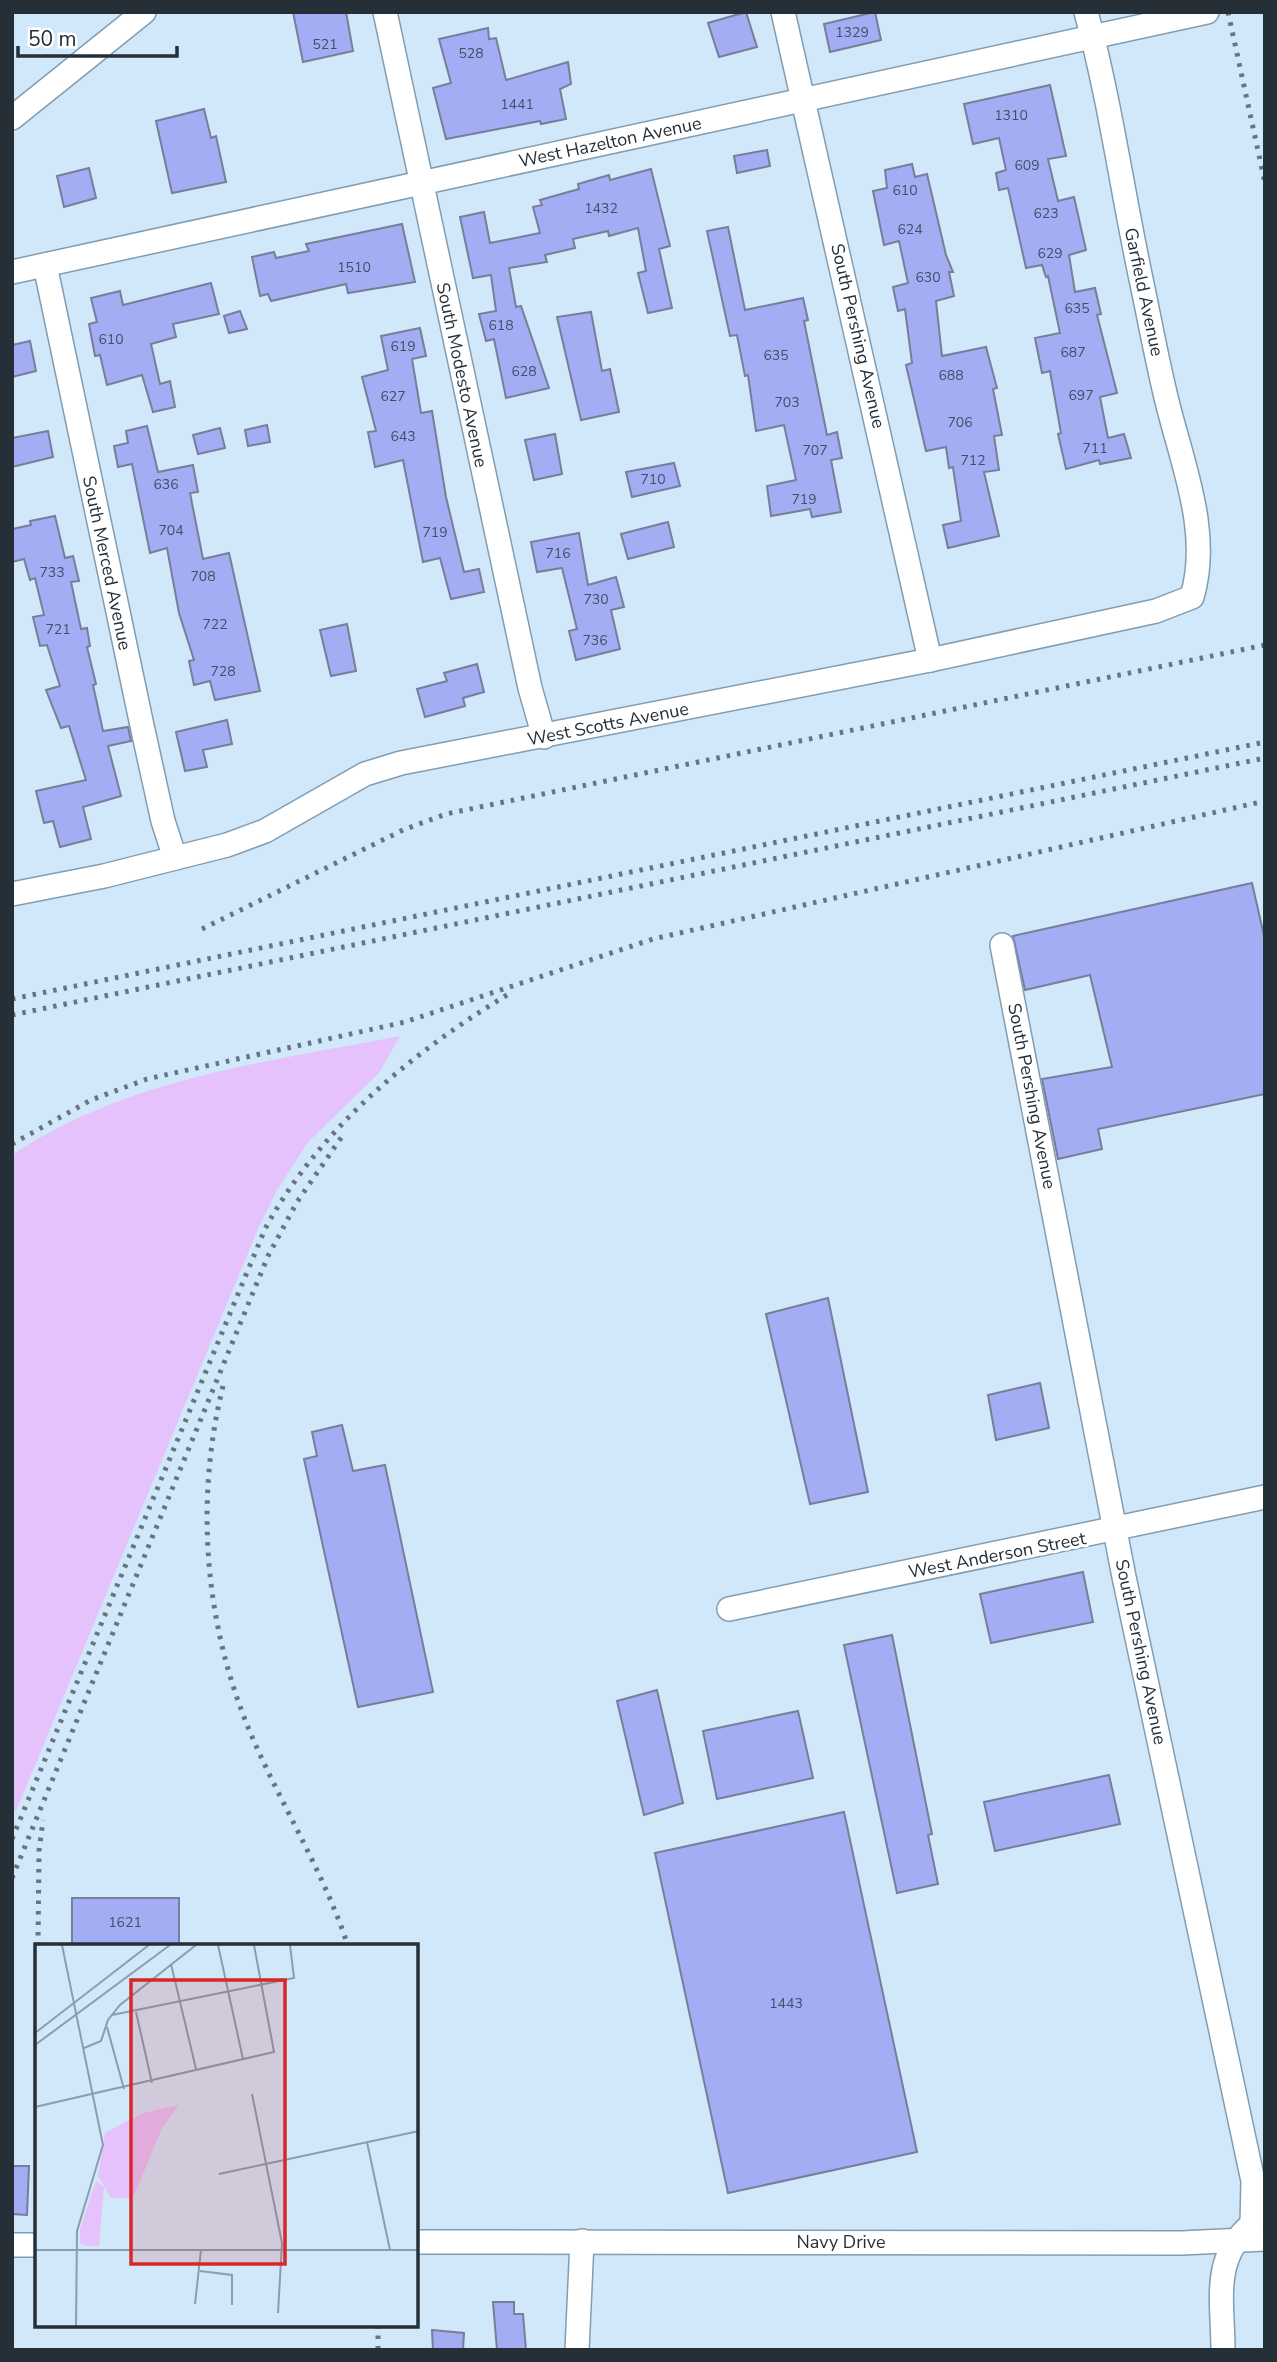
<svg xmlns="http://www.w3.org/2000/svg" width="1277" height="2362" viewBox="0 0 1277 2362" font-family="'Nunito Sans',sans-serif">
	<rect width="100%" height="100%" fill="#d1e7fa"/>
	<path fill="#e6c2fc" d="M 400,1036 L 379,1073 L 308,1142 L 276,1192 L 258,1229 L 16,1811 L 12,1811 L 12,1155 C 127,1078 267,1062 400,1036 Z"/>
	<g fill="#a3adf3" stroke="#787d99" stroke-width="2">
		<path d="M 293,12 L 346,12 L 353,51 L 303,62 Z"/>
		<path d="M 746,12 L 757,47 L 719,57 L 708,23 Z"/>
		<path d="M 875,12 L 881,40 L 830,52 L 824,24 Z"/>
		<path d="M 488,28 L 489,39 L 496,38 L 506,80 L 568,62 L 571,84 L 560,89 L 566,119 L 541,124 L 540,121 L 446,139 L 433,88 L 451,83 L 439,39 Z"/>
		<path d="M 1050,85 L 1066,156 L 1048,159 L 1058,201 L 1074,197 L 1086,250 L 1069,255 L 1075,292 L 1095,288 L 1101,314 L 1097,315 L 1117,393 L 1100,397 L 1108,438 L 1124,434 L 1131,458 L 1100,464 L 1099,460 L 1066,469 L 1058,434 L 1061,433 L 1050,371 L 1042,373 L 1035,338 L 1060,333 L 1048,276 L 1046,277 L 1042,265 L 1026,268 L 1008,188 L 999,190 L 996,173 L 1006,170 L 999,138 L 973,144 L 964,104 Z"/>
		<path d="M 204,109 L 211,138 L 216,136 L 226,182 L 172,193 L 156,121 Z"/>
		<path d="M 767,150 L 770,166 L 737,173 L 734,156 Z"/>
		<path d="M 912,164 L 915,177 L 927,174 L 946,255 L 953,272 L 949,272 L 954,296 L 936,301 L 942,356 L 986,347 L 997,388 L 993,389 L 1002,435 L 994,436 L 999,470 L 984,472 L 999,536 L 948,548 L 943,525 L 961,521 L 953,467 L 949,468 L 946,447 L 926,451 L 906,365 L 912,363 L 905,309 L 898,311 L 893,287 L 908,283 L 899,241 L 884,245 L 873,191 L 887,188 L 885,170 Z"/>
		<path d="M 89,168 L 96,198 L 64,207 L 57,176 Z"/>
		<path d="M 651,169 L 670,246 L 659,249 L 672,308 L 648,313 L 638,273 L 646,271 L 638,228 L 609,236 L 608,231 L 573,239 L 575,248 L 545,255 L 547,262 L 509,268 L 516,307 L 521,306 L 549,388 L 506,398 L 494,339 L 486,341 L 479,314 L 496,311 L 491,275 L 473,278 L 460,217 L 484,212 L 490,243 L 540,233 L 533,207 L 542,205 L 540,200 L 579,189 L 578,184 L 609,175 L 610,180 Z"/>
		<path d="M 402,224 L 415,282 L 348,293 L 346,284 L 271,301 L 268,294 L 260,296 L 252,257 L 274,252 L 276,258 L 309,251 L 306,244 Z"/>
		<path d="M 728,227 L 745,310 L 803,298 L 808,320 L 804,321 L 827,435 L 837,432 L 842,458 L 831,460 L 841,512 L 812,517 L 810,509 L 771,516 L 767,486 L 796,480 L 784,425 L 756,431 L 748,375 L 745,376 L 737,335 L 730,336 L 707,231 Z"/>
		<path d="M 211,283 L 219,314 L 173,324 L 176,337 L 151,344 L 160,384 L 170,381 L 175,407 L 153,412 L 142,375 L 107,385 L 100,355 L 95,356 L 89,324 L 97,322 L 91,298 L 120,291 L 123,305 Z"/>
		<path d="M 240,311 L 247,329 L 229,333 L 224,316 Z"/>
		<path d="M 591,312 L 602,371 L 610,369 L 619,412 L 581,420 L 557,317 Z"/>
		<path d="M 420,328 L 426,356 L 412,359 L 421,413 L 432,411 L 446,497 L 464,572 L 479,569 L 484,592 L 451,599 L 440,558 L 423,562 L 403,460 L 375,467 L 368,432 L 376,431 L 362,377 L 388,370 L 381,336 Z"/>
		<path d="M 30,341 L 36,371 L 12,377 L 12,345 Z"/>
		<path d="M 267,425 L 270,442 L 248,446 L 245,430 Z"/>
		<path d="M 147,426 L 158,472 L 193,465 L 198,492 L 190,493 L 203,559 L 229,553 L 260,691 L 215,700 L 210,681 L 194,685 L 189,661 L 194,660 L 179,613 L 167,548 L 150,553 L 132,464 L 118,467 L 114,446 L 128,443 L 126,431 Z"/>
		<path d="M 220,428 L 225,448 L 198,454 L 193,435 Z"/>
		<path d="M 48,431 L 53,457 L 12,467 L 12,438 Z"/>
		<path d="M 555,434 L 562,474 L 534,480 L 525,440 Z"/>
		<path d="M 674,463 L 680,486 L 632,497 L 626,472 Z"/>
		<path d="M 55,516 L 65,558 L 73,556 L 79,581 L 71,582 L 81,629 L 87,628 L 90,646 L 87,647 L 96,684 L 93,685 L 103,731 L 128,727 L 131,741 L 108,746 L 121,796 L 83,807 L 91,839 L 60,847 L 53,821 L 44,823 L 36,791 L 86,780 L 69,726 L 61,728 L 46,690 L 60,686 L 47,645 L 40,646 L 33,617 L 44,615 L 35,578 L 30,580 L 24,559 L 12,562 L 12,529 L 31,525 L 30,521 Z"/>
		<path d="M 668,522 L 674,547 L 628,559 L 621,534 Z"/>
		<path d="M 579,533 L 588,585 L 616,577 L 624,607 L 611,610 L 620,649 L 576,660 L 569,631 L 577,629 L 562,568 L 537,572 L 531,542 Z"/>
		<path d="M 347,624 L 356,671 L 331,676 L 320,630 Z"/>
		<path d="M 477,664 L 484,692 L 463,698 L 465,706 L 425,717 L 417,689 L 447,681 L 444,673 Z"/>
		<path d="M 227,720 L 232,744 L 203,750 L 207,767 L 185,771 L 176,732 Z"/>
		<path d="M 1252,883 L 1265,940 L 1265,1094 L 1098,1129 L 1102,1149 L 1058,1159 L 1042,1079 L 1112,1067 L 1090,975 L 1025,990 L 1013,936 Z"/>
		<path d="M 828,1298 L 868,1492 L 810,1504 L 766,1314 Z"/>
		<path d="M 1040,1383 L 1049,1428 L 996,1440 L 988,1395 Z"/>
		<path d="M 342,1425 L 353,1471 L 385,1465 L 433,1692 L 358,1707 L 304,1459 L 317,1456 L 312,1432 Z"/>
		<path d="M 1083,1572 L 1093,1622 L 991,1643 L 980,1594 Z"/>
		<path d="M 892,1635 L 932,1834 L 928,1835 L 938,1884 L 897,1893 L 844,1645 Z"/>
		<path d="M 657,1690 L 683,1803 L 644,1815 L 617,1701 Z"/>
		<path d="M 798,1711 L 813,1778 L 717,1799 L 703,1731 Z"/>
		<path d="M 1109,1775 L 1120,1824 L 995,1851 L 984,1802 Z"/>
		<path d="M 844,1812 L 917,2152 L 728,2193 L 655,1853 Z"/>
		<rect x="72" y="1898" width="107" height="47"/>
		<path d="M 12,2166 L 29,2166 L 27,2215 L 12,2214 Z"/>
		<path d="M 493,2302 L 514,2302 L 514,2314 L 523,2314 L 526,2350 L 497,2350 Z"/>
		<path d="M 432,2330 L 464,2333 L 463,2350 L 433,2350 Z"/>
	</g>
	<g fill="none" stroke-linecap="round" stroke-linejoin="round">
		<g stroke="#829db2" stroke-width="26">
			<g id="minor">
				<path d="M 385,12 L 530,688 L 544,737"/>
				<path d="M 783,12 L 930,660"/>
				<path d="M 12,118 L 144,12"/>
				<path d="M 45,265 L 141,721 L 163,821 L 175,858"/>
				<path d="M 12,272 L 1207,12"/>
				<path d="M 12,894 L 104,876 L 227,845 L 265,831 L 365,774 L 401,763 L 930,660 L 1156,611 L 1192,597 C 1212,530 1180,459 1165,393 C 1156,355 1149,317 1141,279 C 1122,190 1110,100 1086,12"/>
				<path d="M 1002,945 L 1124,1577 L 1253,2181 L 1252,2224 C 1211,2259 1223,2300 1223,2350"/>
				<path d="M 729,1609 L 1265,1497"/>
				<path d="M 416,2242 L 1182,2243 L 1265,2239"/>
				<path d="M 12,2245 L 37,2245"/>
				<path d="M 577,2350 L 582,2241"/>
			</g>
		</g>
		<use href="#minor" stroke="#fff" stroke-width="23"/>
		<g stroke="#667582" stroke-width="5" stroke-dasharray="3.5 7" stroke-linecap="butt">
			<path d="M 1228,12 L 1265,183"/>
			<path d="M 202,929 L 403,830 L 446,814 L 1265,645"/>
			<path d="M 12,999 L 1265,742"/>
			<path d="M 12,1015 L 1265,758"/>
			<path d="M 12,1144 L 91,1100 L 147,1079 L 405,1022 L 653,939 L 1265,801"/>
			<path d="M 223,1386 C 194,1503 205,1629 253,1739 C 283,1808 324,1873 348,1946"/>
			<path d="M 12,1839 L 265,1229 C 319,1129 411,1053 507,995"/>
			<path d="M 12,1878 L 268,1256 L 297,1202 L 345,1132"/>
			<path d="M 38,1946 L 39,1851 L 43,1820"/>
			<path d="M 37,2025 L 37,2014"/>
			<path d="M 378,2325 L 378,2350"/>
		</g>
	</g>
	<g text-anchor="middle" dominant-baseline="central" stroke-width="6" stroke-linejoin="round" paint-order="stroke">
		<g font-size="14" fill="#444e67">
			<text x="852" y="32">1329</text>
			<text x="325" y="44">521</text>
			<text x="471" y="53">528</text>
			<text x="517" y="104">1441</text>
			<text x="1011" y="115">1310</text>
			<text x="1027" y="165">609</text>
			<text x="905" y="190">610</text>
			<text x="601" y="208">1432</text>
			<text x="1046" y="213">623</text>
			<text x="910" y="229">624</text>
			<text x="1050" y="253">629</text>
			<text x="354" y="267">1510</text>
			<text x="928" y="277">630</text>
			<text x="1077" y="308">635</text>
			<text x="501" y="325">618</text>
			<text x="111" y="339">610</text>
			<text x="403" y="346">619</text>
			<text x="1073" y="352">687</text>
			<text x="776" y="355">635</text>
			<text x="524" y="371">628</text>
			<text x="951" y="375">688</text>
			<text x="1081" y="395">697</text>
			<text x="393" y="396">627</text>
			<text x="787" y="402">703</text>
			<text x="960" y="422">706</text>
			<text x="403" y="436">643</text>
			<text x="1095" y="448">711</text>
			<text x="815" y="450">707</text>
			<text x="973" y="460">712</text>
			<text x="653" y="479">710</text>
			<text x="166" y="484">636</text>
			<text x="804" y="499">719</text>
			<text x="171" y="530">704</text>
			<text x="435" y="532">719</text>
			<text x="558" y="553">716</text>
			<text x="52" y="572">733</text>
			<text x="203" y="576">708</text>
			<text x="596" y="599">730</text>
			<text x="215" y="624">722</text>
			<text x="58" y="629">721</text>
			<text x="595" y="640">736</text>
			<text x="223" y="671">728</text>
			<text x="125" y="1922">1621</text>
			<text x="786" y="2003">1443</text>
		</g>
		<g font-size="18" fill="#242f38" stroke="#fff">
			<text transform="translate(610 142) rotate(-12)">West Hazelton Avenue</text>
			<text transform="translate(1144 292) rotate(78)">Garfield Avenue</text>
			<text transform="translate(858 336) rotate(77)">South Pershing Avenue</text>
			<text transform="translate(462 375) rotate(78)">South Modesto Avenue</text>
			<text transform="translate(107 563) rotate(78)">South Merced Avenue</text>
			<text transform="translate(608 724) rotate(-11)">West Scotts Avenue</text>
			<text transform="translate(1032 1096) rotate(79)">South Pershing Avenue</text>
			<text transform="translate(997 1555) rotate(-11)">West Anderson Street</text>
			<text transform="translate(1141 1652) rotate(78)">South Pershing Avenue</text>
			<text x="841" y="2242">Navy Drive</text>
		</g>
	</g>
	<g transform="translate(35 1944)">
		<rect width="383" height="383" fill="#d1e7fa"/>
		<path d="M 144,161 L 127,184 L 98,254 L 76,254 L 63,232 L 70,189 L 108,169 ZM 61,237 L 69,243 L 64,302 L 52,302 L 45,299 L 45,285 Z" fill="#e6c2fc"/>
		<path fill="none" stroke="#8c9dac" stroke-width="2" d="M 27,1 L 68,201 L 42,287 L 41,383M 183,1 L 208,115M 136,20 L 161,125M 101,68 L 117,139M 77,71 L 259,34 L 255,1M 72,83 L 89,145M 0,89 L 114,1M 0,101 L 135,1M 49,104 L 66,97 L 73,76 L 85,61 L 161,1M 217,150 L 247,299 L 243,369M 0,163 L 239,108 L 219,1M 332,198 L 355,306M 184,230 L 384,187M 0,306 L 384,306M 165,327 L 197,331 L 197,361M 160,360 L 166,306"/>
		<path fill="#d62828" fill-opacity="0.15" stroke="#d62828" stroke-width="3.5" d="M 96,36 L 250,36 L 250,320 L 96,320 Z"/>
		<rect width="383" height="383" fill="none" stroke="#242f38" stroke-width="3.5"/>
	</g>
	<rect width="1277" height="2362" fill="none" stroke="#242f38" stroke-width="28"/>
	<path d="M18 46v10h159v-10" fill="none" stroke="#242f38" stroke-width="3.5"/>
	<text x="28" y="46" font-size="21" fill="#242f38" stroke="#ffffff" stroke-width="5" paint-order="stroke">50 m</text>
</svg>
